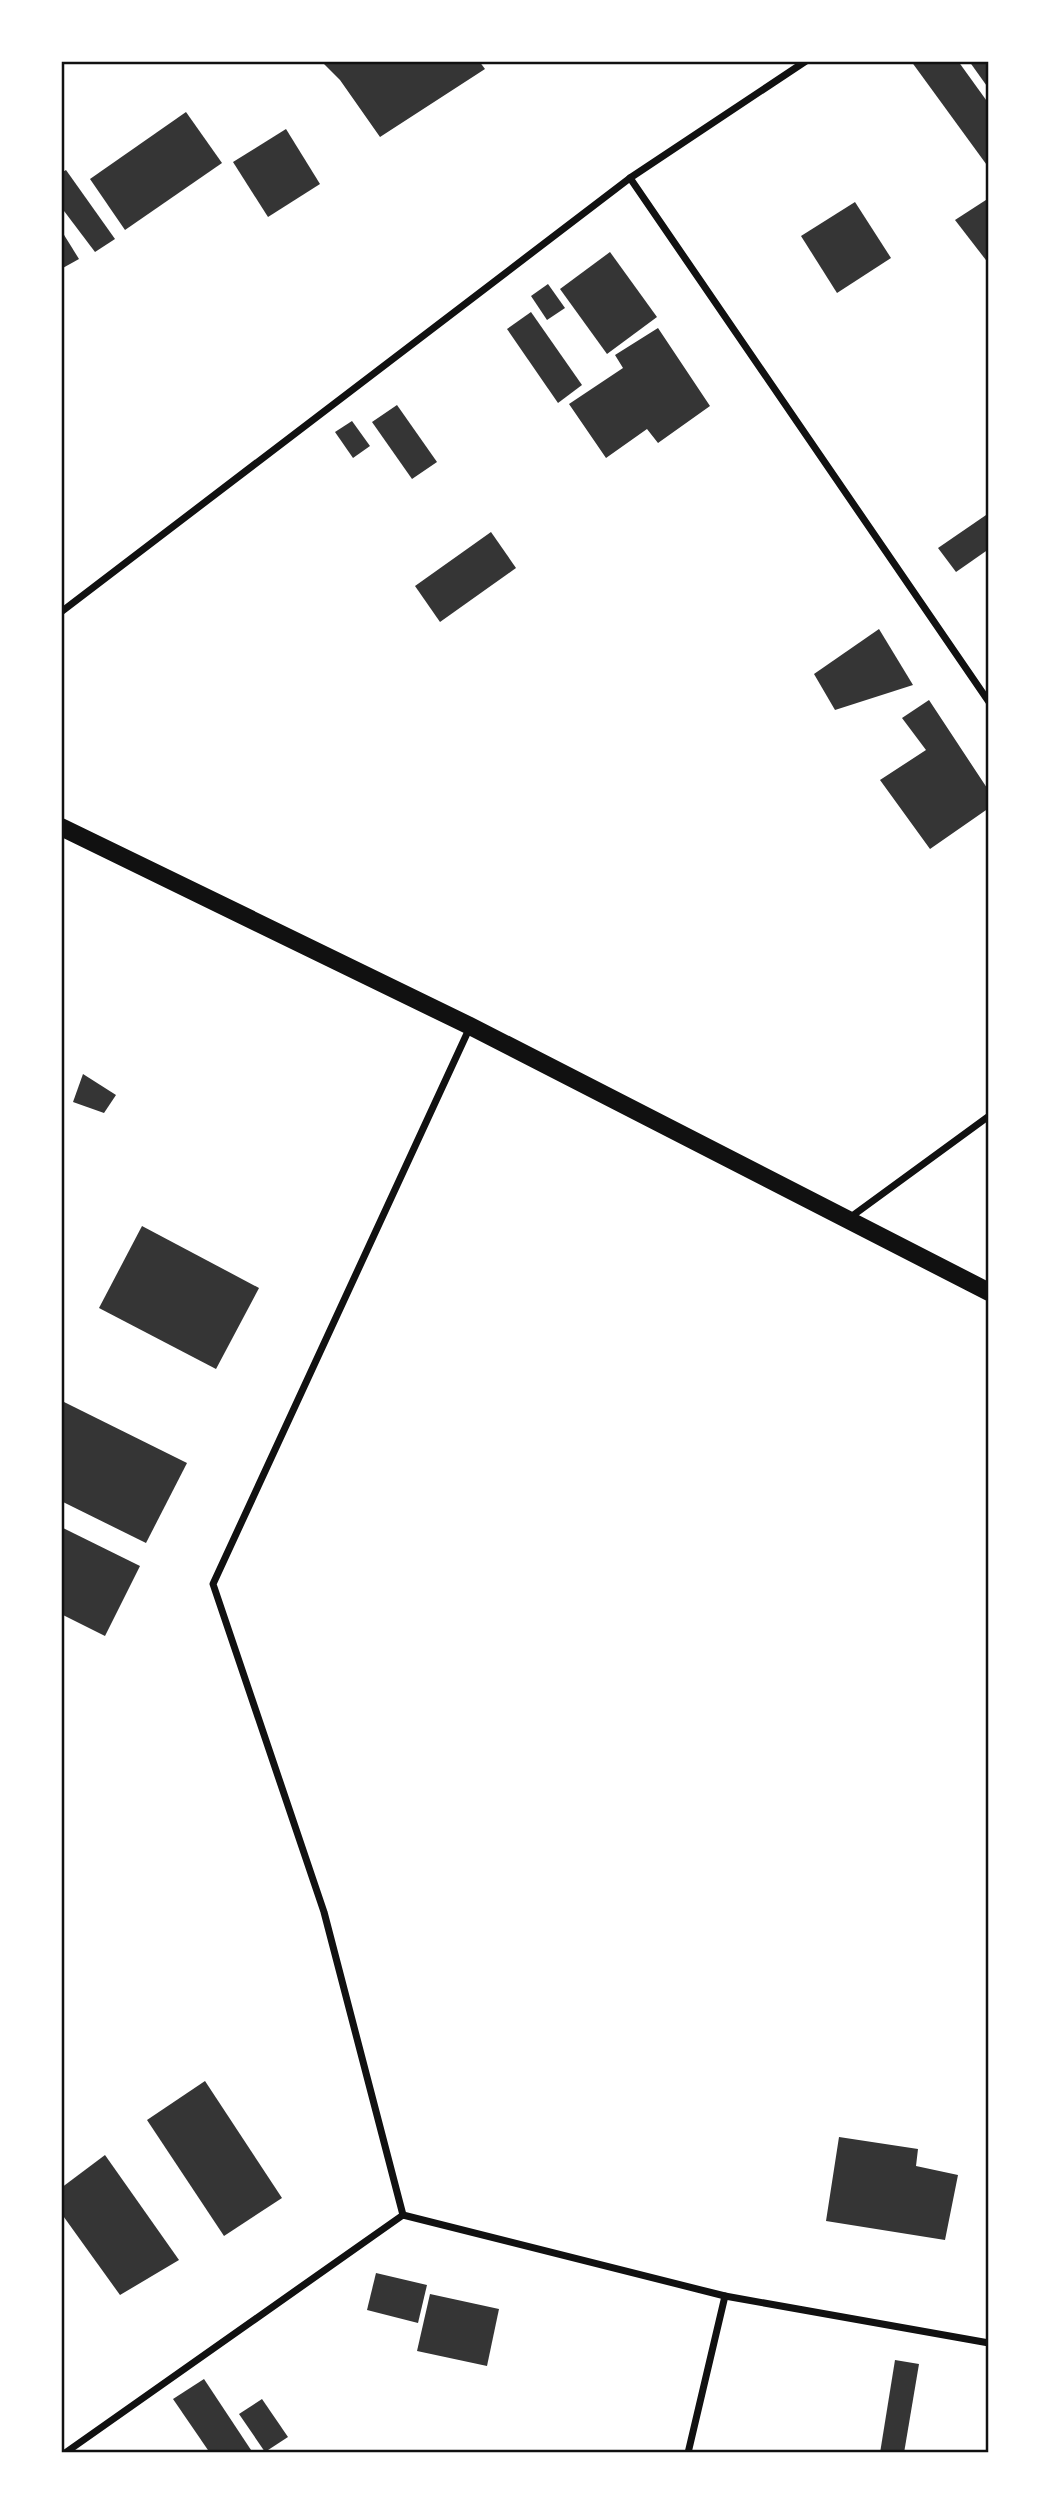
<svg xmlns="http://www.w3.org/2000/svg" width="1050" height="2514" font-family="Quicksand,sans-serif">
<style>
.building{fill:#353535}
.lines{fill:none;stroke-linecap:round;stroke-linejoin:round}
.minor{stroke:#111;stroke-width:7}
.primary{stroke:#111;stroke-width:18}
.neatline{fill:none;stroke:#111;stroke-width:2.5}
</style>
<rect width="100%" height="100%" fill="#fff"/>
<!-- building -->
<g class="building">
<path d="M321 61H479L485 69 380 137 340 80Z"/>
<path d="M911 61H958L989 104V168Z"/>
<path d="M969 61H989V89Z"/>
<path d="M186 112 222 163 125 230 90 179Z"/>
<path d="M286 129 320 184 268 217 233 162Z"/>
<path d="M66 170 115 239 95 252 61 207V173Z"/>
<path d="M989 198V264L955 220Z"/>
<path d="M855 202 891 258 837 293 801 236Z"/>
<path d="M61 230 79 259 61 269Z"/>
<path d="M610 252 657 317 607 354 560 289Z"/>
<path d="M548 284 565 308 547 320 531 296Z"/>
<path d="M531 312 582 385 558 403 507 329Z"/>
<path d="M658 328 710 406 658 443 647 429 606 458 569 404 623 368 615 355Z"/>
<path d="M397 405 437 462 412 479 372 422Z"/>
<path d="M352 421 370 446 353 458 335 432Z"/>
<path d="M989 513V549L956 572 938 548Z"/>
<path d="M491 532 516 568 440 622 415 586Z"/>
<path d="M879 629 913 685 835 710 814 674Z"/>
<path d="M929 700 989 791V808L930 849 880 780 926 750 902 718Z"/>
<path d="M83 1074 116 1095 104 1113 73 1102Z"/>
<path d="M142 1226 259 1288 216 1369 99 1308Z"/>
<path d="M62 1401 187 1463 146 1543 61 1501Z"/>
<path d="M61 1527 140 1566 105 1636 61 1614Z"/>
<path d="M205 2081 282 2198 224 2236 147 2120Z"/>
<path d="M839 2137 918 2149 916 2166 958 2175 945 2240 826 2221Z"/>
<path d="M105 2155 179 2260 120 2295 61 2213V2188Z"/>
<path d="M376 2273 427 2285 418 2323 367 2310Z"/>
<path d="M430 2294 499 2309 487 2366 417 2351Z"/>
<path d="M895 2360 919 2364 904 2453H880Z"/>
<path d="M204 2379 253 2453H210L173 2399Z"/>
<path d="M262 2399 288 2437 265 2452 239 2414Z"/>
</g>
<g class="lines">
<!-- minor -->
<g class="minor">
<path d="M630 178 989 702"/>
<path d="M61 612 630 178 806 61"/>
<path d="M848 1219 989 1116"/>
<path d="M403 2215 324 1912 213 1584 470 1027"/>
<path d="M65 2453 403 2215 725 2296 989 2343"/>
<path d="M688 2453 725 2296"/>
</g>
<!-- primary -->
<path class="primary" d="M61 827 470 1026 989 1292"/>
</g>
<!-- border -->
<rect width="1050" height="2514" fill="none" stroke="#ffffff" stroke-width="126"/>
<rect x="63" y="63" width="924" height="2388" class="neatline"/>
</svg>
